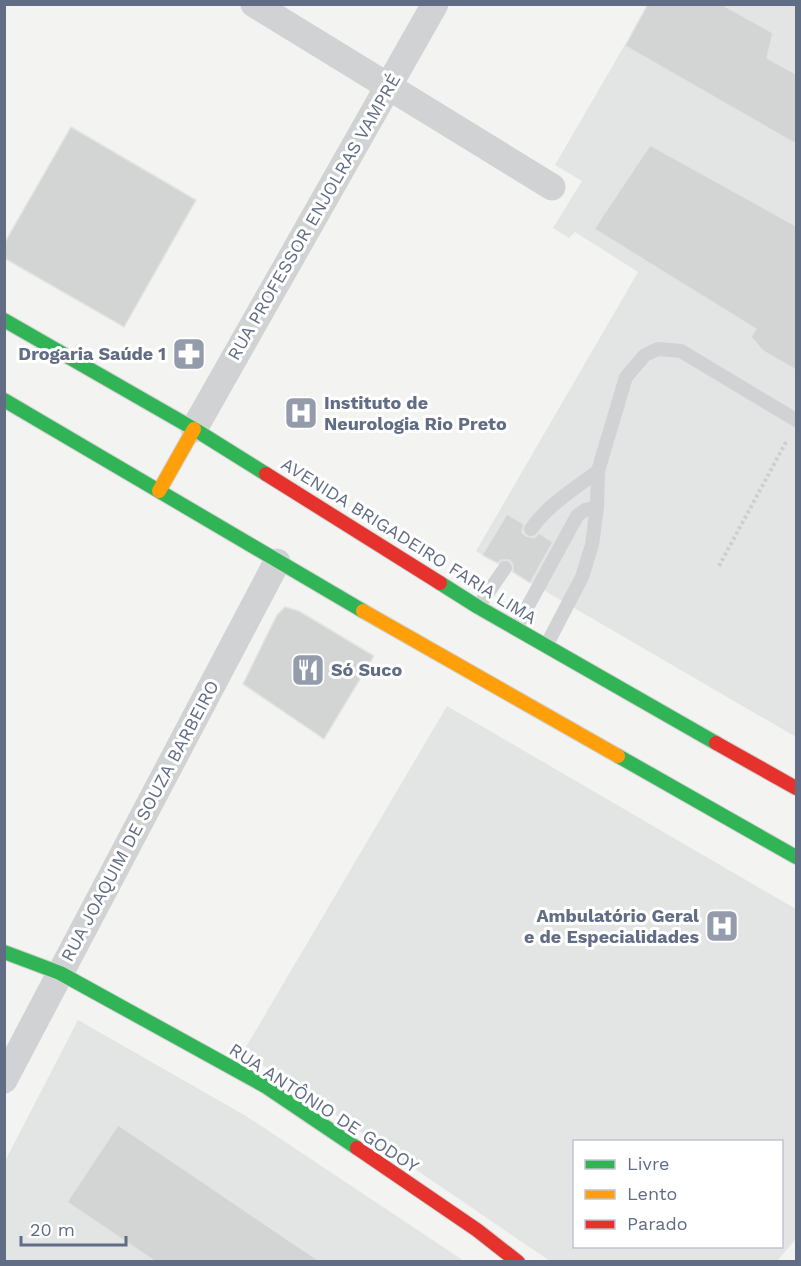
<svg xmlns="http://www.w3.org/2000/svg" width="801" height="1266" font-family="'Work Sans',sans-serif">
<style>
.built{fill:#e3e4e4;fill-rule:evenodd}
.building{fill:#d3d4d4;stroke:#e3e4e2;stroke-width:1.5}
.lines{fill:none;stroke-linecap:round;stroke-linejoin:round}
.fast-casing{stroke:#d1d2d3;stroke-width:16}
.slow-casing{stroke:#d1d2d3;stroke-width:16}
.jam-casing{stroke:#d1d2d3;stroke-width:16}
.path{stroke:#cdcece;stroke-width:4;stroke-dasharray:3 3;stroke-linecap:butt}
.lane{stroke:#d1d2d3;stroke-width:14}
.street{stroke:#d1d2d3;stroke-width:27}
.fast{stroke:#30b455;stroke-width:14}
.slow{stroke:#ff9f0a;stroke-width:14}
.jam{stroke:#e5322d;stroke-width:14}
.labels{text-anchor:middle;stroke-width:6;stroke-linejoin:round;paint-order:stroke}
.street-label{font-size:18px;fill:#616c85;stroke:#fff}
.poi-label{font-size:18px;font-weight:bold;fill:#616c85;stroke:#fff;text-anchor:end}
</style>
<rect width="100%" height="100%" fill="#f3f4f2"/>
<!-- built -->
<g class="built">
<path d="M648 5H796V737L476 551 638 272 575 232 569 238 553 228 582 181 555 165Z"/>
<path d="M447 706 796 909V1239L777 1261H550L243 1052ZM574 1142H782V1246H574Z"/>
<path d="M78 1020 246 1116 464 1261H321L118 1125 156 1261H5L4 1163Z"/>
</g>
<!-- building -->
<g class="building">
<path d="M648 4H721L773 33 767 58 796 74V144L625 46Z"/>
<path d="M71 127 196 200 124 327 4 258V244Z"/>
<path d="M650 145 796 226V370L763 351 751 337 756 329 594 229Z"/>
<path d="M507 514 524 524 522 532 526 536 534 538 539 533 553 542 530 583 513 572V565L510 560H502L497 563 482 555Z"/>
<path d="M285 607 299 611 374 656 324 739 243 684 277 615Z"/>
<path d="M118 1125 321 1262H156L67 1202Z"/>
</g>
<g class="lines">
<defs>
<g id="fast">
<path d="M4 320 194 429 266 474"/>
<path d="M4 400 363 611"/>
<path d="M440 583 478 607 716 743"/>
<path d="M618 756 796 857"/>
<path d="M4 952 60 973 265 1086 357 1148"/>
</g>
<g id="slow">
<path d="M159 491 194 429"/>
<path d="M363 611 618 756"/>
</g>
<g id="jam">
<path d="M266 474 440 583"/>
<path d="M716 743 796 788"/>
<path d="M357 1148 477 1230 518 1262"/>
</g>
</defs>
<!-- fast casing -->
<use href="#fast" class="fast-casing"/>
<!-- slow casing -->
<use href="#slow" class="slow-casing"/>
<!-- jam casing -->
<use href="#jam" class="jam-casing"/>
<!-- path -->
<path class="path" d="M719 566 786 442"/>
<!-- lane -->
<g class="lane">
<path d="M531 529C549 504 574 489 598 471"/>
<path d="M478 607 505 568"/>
<path d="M516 628 577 516 585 510 597 507"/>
<path d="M546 646 582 577 592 545 597 507 598 471 626 377 645 355 658 349 681 351 796 420"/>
</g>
<!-- street -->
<g class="street">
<path d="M254 4 552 187"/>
<path d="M194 429 435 4"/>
<path d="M4 1080 277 562"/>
</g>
<!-- fast -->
<use href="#fast" class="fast"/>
<!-- slow -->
<use href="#slow" class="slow"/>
<!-- jam -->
<use href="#jam" class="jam"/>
</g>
<!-- icons -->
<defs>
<symbol id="pharmacy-square" viewBox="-11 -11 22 22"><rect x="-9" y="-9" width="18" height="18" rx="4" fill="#949cab" stroke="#fff"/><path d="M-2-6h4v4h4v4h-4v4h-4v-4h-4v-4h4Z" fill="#fff"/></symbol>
<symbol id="hospital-square" viewBox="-11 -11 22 22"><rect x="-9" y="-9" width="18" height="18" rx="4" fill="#949cab" stroke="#fff"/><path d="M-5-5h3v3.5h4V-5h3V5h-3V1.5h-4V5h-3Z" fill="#fff"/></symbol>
<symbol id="restaurant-square" viewBox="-11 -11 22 22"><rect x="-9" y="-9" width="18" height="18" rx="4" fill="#949cab" stroke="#fff"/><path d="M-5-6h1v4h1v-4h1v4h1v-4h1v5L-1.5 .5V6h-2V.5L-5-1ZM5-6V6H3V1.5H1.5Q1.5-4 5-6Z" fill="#fff"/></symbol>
</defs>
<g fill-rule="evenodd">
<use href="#pharmacy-square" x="170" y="335" width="38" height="38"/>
<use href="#hospital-square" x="282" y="394" width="38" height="38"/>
<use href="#restaurant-square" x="289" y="651" width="38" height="38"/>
<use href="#hospital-square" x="703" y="907" width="38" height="38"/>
</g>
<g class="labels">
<!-- street labels -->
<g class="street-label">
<text transform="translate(314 217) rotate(-60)" y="6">RUA PROFESSOR ENJOLRAS VAMPRÉ</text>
<text transform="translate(409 541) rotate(32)" y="6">AVENIDA BRIGADEIRO FARIA LIMA</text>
<text transform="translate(140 821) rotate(-62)" y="6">RUA JOAQUIM DE SOUZA BARBEIRO</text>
<text transform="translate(324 1108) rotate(33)" y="6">RUA ANTÔNIO DE GODOY</text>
</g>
<!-- poi labels -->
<g class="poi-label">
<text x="166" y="360">Drogaria Saúde 1</text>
<text x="324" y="409" text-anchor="start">Instituto de<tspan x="324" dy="21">Neurologia Rio Preto</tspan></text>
<text x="331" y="676" text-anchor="start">Só Suco</text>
<text x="699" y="922">Ambulatório Geral<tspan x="699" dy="21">e de Especialidades</tspan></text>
</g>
</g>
<!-- border -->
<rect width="801" height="1266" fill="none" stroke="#616c85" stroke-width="12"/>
<!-- legend -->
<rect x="573" y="1140" width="210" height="108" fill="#ffffff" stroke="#c0c4ce" stroke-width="1.5"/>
<rect x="585" y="1160" width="30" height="9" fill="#30b455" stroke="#c0c4ce" stroke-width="1.5"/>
<text x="627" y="1170" font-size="18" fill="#616c85">Livre</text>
<rect x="585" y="1190" width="30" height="9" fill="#ff9f0a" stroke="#c0c4ce" stroke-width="1.5"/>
<text x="627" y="1200" font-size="18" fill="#616c85">Lento</text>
<rect x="585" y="1220" width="30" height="9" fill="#e5322d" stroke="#c0c4ce" stroke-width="1.5"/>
<text x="627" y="1230" font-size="18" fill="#616c85">Parado</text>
<!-- scale -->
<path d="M21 1236v9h105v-9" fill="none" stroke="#616c85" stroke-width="3"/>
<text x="30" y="1236" font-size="18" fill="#616c85" stroke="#ffffff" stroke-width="4.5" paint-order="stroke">20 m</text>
</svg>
